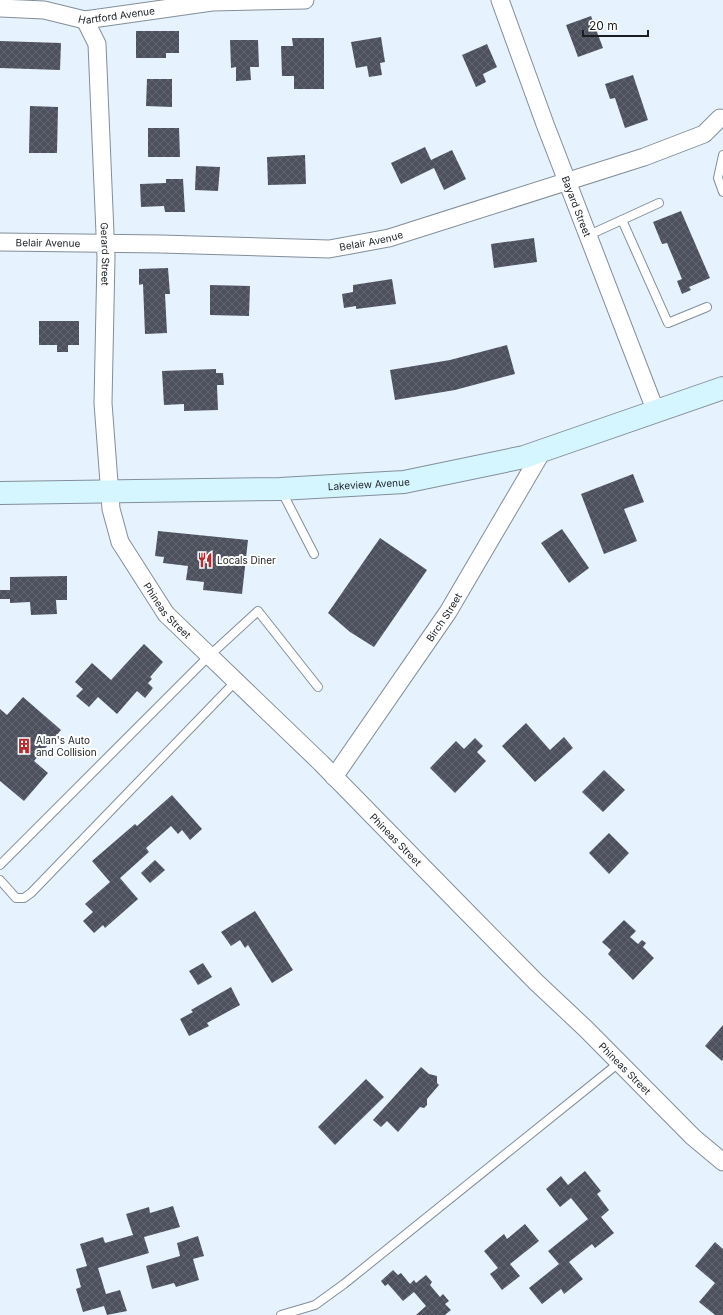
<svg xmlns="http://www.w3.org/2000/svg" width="723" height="1315" font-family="Inter,sans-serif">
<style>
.building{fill:url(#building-cross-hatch)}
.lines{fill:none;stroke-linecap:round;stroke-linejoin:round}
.service-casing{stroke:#828e99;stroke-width:10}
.minor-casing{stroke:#828e99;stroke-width:19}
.secondary-casing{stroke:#828e99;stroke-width:24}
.service{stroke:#fff;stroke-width:8}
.minor{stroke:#fff;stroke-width:17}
.secondary{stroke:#d6f6ff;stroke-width:22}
.labels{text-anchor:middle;stroke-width:4;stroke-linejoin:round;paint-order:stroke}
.street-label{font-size:10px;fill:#1a1f23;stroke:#fff}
.poi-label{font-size:10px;fill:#1a1f23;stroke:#fff;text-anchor:start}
</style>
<defs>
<pattern id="building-cross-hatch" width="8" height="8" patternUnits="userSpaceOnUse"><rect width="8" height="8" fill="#4d515d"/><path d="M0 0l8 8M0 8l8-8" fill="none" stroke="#636670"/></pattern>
</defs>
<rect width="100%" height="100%" fill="#e6f3ff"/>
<!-- building -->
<g class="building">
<path d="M591 16 603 48 578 57 566 25Z"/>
<path d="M136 31H179V53H166V58H136Z"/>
<path d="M381 37 385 62 380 63 382 75 369 77 367 66 356 68 351 42Z"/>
<path d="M292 38H324V89H294V76H282L281 46H293Z"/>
<path d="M230 40H258L259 67H250L251 80 236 81V67L231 68Z"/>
<path d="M0 41 61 43 60 70 0 68Z"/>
<path d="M487 44 497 67 483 74 486 82 476 87 462 55Z"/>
<path d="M633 75 648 120 625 128 615 98 610 99 605 84Z"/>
<path d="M147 79H172V107L146 106Z"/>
<path d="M30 106 58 107 57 153H29Z"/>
<path d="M148 128H179L180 157H148Z"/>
<path d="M425 147 431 160 452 150 466 179 444 190 434 168 401 184 391 163Z"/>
<path d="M305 155 306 184 268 185 267 157Z"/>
<path d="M196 166 220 167 218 191 195 190Z"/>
<path d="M166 179H183L185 212H165L164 206 141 207 140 184 166 183Z"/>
<path d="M681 211 710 278 689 287 691 290 682 294 677 281 682 279 667 243 662 244 653 222Z"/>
<path d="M534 238 537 262 494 268 491 244Z"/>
<path d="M168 268 170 294H165L167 333 145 334 143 284 139 285V269Z"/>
<path d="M392 279 396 304 356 309V306L344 308 342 294 353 292V285Z"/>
<path d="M210 285 250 286 249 316 210 315Z"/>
<path d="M39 321H79V345H68V352H57V345H39Z"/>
<path d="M507 345 515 374 455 390 395 400 390 370 450 360Z"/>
<path d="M216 369V373H223L224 385H217L218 410 184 411V404L164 405 162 371Z"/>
<path d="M633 474 644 502 624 509 637 541 604 554 581 494Z"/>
<path d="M562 529 589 568 569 583 541 543Z"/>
<path d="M158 531 248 540 242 594 203 590 204 582 186 580 188 566 163 563 164 557 155 556Z"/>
<path d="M380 538 427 570 374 647 350 632 328 613Z"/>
<path d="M67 576V600H56L57 614 31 615 30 602 10 603V599H0V590H10V577Z"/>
<path d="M144 644 163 662 150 677 152 679 148 683 153 688 145 698 137 691 117 714 98 697 89 707 76 696 83 689 75 682 92 663 111 680Z"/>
<path d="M23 697 61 730 34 761 48 773 24 801 0 781V709L7 715Z"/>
<path d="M526 723 550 750 564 737 573 748 535 782 502 746Z"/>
<path d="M475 738 483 746 477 752 486 761 455 793 430 768 456 741 464 749Z"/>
<path d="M604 770 625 790 603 812 582 792Z"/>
<path d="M172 795 202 829 190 840 182 830 178 834 171 826 146 848 149 852 120 878 138 899 105 928 103 925 94 933 83 921 93 912 85 904 110 882 92 861 135 824 137 826Z"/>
<path d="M609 833 629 853 609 874 589 853Z"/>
<path d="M155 860 165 870 150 883 141 873Z"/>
<path d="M255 911 293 970 272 983 248 945 245 948 240 940 231 946 221 932Z"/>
<path d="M624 920 636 931 630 937 638 944 642 940 646 943 643 947 654 958 633 980 608 954 611 950 602 942Z"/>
<path d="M203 963 212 977 198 985 189 971Z"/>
<path d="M231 987 240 1005 207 1023 209 1026 189 1036 180 1019 193 1012 191 1010Z"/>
<path d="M723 1025V1059L722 1061 705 1046Z"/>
<path d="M421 1067 429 1074 437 1076V1083L439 1085 427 1099V1105L424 1108 420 1107 398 1132 387 1121 381 1127 373 1120Z"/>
<path d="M366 1079 384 1097 335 1145 318 1127Z"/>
<path d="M585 1171 601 1191 597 1194 609 1210 601 1217 614 1233 595 1248 592 1244 569 1262 583 1279 564 1294 561 1289 542 1304 529 1288 559 1264 548 1251 588 1219 571 1198 560 1207 546 1189 561 1176 568 1185Z"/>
<path d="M173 1206 180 1227 144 1237 149 1253 98 1268 106 1294 120 1290 127 1311 107 1315 104 1306 83 1312 76 1289 81 1287 76 1269 87 1266 80 1244 103 1237 105 1243 133 1235 126 1214 149 1207 150 1213Z"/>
<path d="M525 1224 539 1241 510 1264 520 1276 502 1290 490 1274 498 1268 484 1251 504 1234 507 1239Z"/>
<path d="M198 1236 204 1256 193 1259 199 1280 176 1287 174 1283 152 1289 146 1266 180 1256 177 1243Z"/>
<path d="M715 1242 723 1249V1315H715L699 1302 715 1283 695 1266Z"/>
<path d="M393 1270 398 1275 401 1273 410 1284 414 1280 416 1283 426 1275 432 1282 430 1285 440 1297 443 1294 449 1301 445 1304 451 1310 445 1315H416L426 1306 414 1292 403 1301 388 1284 385 1286 381 1281Z"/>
</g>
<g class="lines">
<defs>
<g id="service">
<path d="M723 155 718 178 723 192"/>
<path d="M622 220 668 323 707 307"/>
<path d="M589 235 659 203"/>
<path d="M281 490 314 554"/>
<path d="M0 865 210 655 258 611 318 687"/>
<path d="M0 880 16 898H24L31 893 236 681"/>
<path d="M281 1315 315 1305 344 1284 620 1062"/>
</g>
<g id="minor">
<path id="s1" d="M500 0 545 124 656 412"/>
<path id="s2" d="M0 8 44 10 85 20 212 2 305 0"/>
<path id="s3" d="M85 20 97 44 106 257 103 403 111 509 120 542 166 614 321 763 461 906 536 982 586 1029 693 1137 723 1162"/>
<path id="s4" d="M0 242 161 244 329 249 389 238 644 157 704 134 720 118"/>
<path id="s5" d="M334 777 448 612 543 450"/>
</g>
<g id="secondary">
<path id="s6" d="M0 493 280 489 404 482 524 457 723 388"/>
</g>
</defs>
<!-- service casing -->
<use href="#service" class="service-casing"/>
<!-- minor casing -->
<use href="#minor" class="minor-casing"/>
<!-- secondary casing -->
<use href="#secondary" class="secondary-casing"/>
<!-- service -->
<use href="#service" class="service"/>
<!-- minor -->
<use href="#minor" class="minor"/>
<!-- secondary -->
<use href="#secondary" class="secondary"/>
</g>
<!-- icons -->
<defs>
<symbol id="restaurant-bare" viewBox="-9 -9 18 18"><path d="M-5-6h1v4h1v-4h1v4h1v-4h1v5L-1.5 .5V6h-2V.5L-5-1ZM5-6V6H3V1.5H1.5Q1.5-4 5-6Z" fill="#b9292d" stroke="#fff" stroke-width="2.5" paint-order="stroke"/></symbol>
<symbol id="building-bare" viewBox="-9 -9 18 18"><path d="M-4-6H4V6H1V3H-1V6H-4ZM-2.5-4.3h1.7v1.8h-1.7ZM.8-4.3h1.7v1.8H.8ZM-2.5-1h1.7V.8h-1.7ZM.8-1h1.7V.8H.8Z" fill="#b9292d" stroke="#fff" stroke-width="2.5" paint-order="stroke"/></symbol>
</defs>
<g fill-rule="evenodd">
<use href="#restaurant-bare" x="194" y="549" width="22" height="22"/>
<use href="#building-bare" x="13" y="735" width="22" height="22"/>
</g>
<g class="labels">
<!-- street labels -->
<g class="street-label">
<text dy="4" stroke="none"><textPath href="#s2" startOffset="118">Hartford Avenue</textPath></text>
<text dy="4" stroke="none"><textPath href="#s1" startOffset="220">Bayard Street</textPath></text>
<text dy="4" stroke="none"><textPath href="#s4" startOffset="372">Belair Avenue</textPath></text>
<text dy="4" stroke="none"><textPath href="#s4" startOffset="48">Belair Avenue</textPath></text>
<text dy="4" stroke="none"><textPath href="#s3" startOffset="237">Gerard Street</textPath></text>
<text dy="4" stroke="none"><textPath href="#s6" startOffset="369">Lakeview Avenue</textPath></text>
<text dy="4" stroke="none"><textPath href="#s3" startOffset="610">Phineas Street</textPath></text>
<text dy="4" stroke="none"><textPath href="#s5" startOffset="194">Birch Street</textPath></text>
<text dy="4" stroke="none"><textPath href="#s3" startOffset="934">Phineas Street</textPath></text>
<text dy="4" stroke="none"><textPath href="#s3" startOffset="1258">Phineas Street</textPath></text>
</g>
<!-- poi labels -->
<g class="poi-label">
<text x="217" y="564">Locals Diner</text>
<text x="36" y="744">Alan's Auto<tspan x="36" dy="12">and Collision</tspan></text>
</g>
</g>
<!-- scale -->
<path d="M583 30v6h65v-6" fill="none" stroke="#1a1f23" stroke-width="2"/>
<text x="589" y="30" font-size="12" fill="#1a1f23" stroke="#ffffff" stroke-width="3" paint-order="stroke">20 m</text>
</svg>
